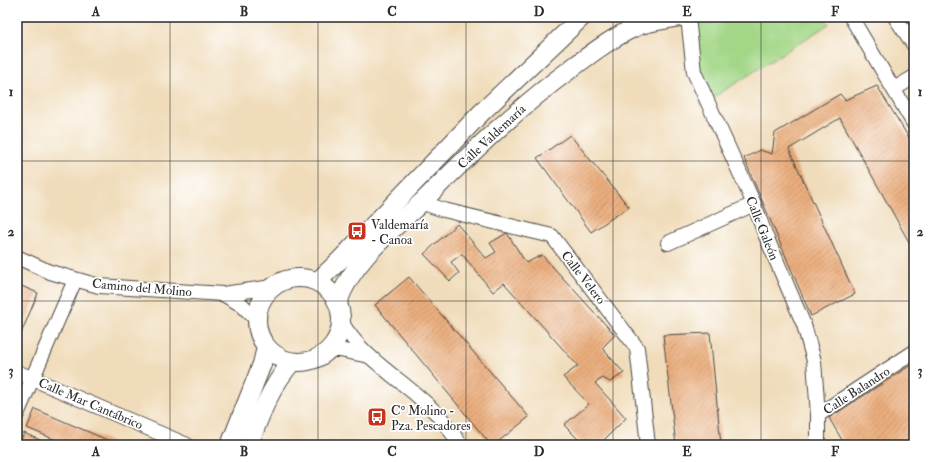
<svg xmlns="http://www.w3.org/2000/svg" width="931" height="462" font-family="'IM FELL Double Pica',serif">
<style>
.park{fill:#a3d787;stroke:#678159}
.building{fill:url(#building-hatch)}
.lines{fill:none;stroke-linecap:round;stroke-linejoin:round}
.minor-casing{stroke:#494640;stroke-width:16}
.major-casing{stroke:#494640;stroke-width:20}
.minor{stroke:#fff;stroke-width:14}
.major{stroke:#fff;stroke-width:18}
.grid{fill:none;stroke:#2b2b2b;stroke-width:1;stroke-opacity:0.55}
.labels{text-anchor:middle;stroke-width:3.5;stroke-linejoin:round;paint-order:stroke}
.street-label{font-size:13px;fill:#2b2b2b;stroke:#fff}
.poi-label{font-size:13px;fill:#2b2b2b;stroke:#fff;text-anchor:start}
.neatline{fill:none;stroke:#2b2b2b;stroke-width:1.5}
.grid-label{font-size:13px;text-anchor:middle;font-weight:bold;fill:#2b2b2b}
</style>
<defs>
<pattern id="building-hatch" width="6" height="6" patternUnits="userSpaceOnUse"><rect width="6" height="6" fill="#ebae7e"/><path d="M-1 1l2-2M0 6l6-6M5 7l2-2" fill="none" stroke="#bf8e67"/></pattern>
</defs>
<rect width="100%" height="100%" fill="#fff"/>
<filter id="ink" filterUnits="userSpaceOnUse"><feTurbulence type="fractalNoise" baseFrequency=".025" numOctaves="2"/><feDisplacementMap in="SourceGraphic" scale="8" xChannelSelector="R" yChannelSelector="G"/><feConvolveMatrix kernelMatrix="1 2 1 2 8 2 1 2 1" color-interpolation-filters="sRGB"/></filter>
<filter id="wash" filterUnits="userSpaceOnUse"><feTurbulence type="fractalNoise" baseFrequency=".012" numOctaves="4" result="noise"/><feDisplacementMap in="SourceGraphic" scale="16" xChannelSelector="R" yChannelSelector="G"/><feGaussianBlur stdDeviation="0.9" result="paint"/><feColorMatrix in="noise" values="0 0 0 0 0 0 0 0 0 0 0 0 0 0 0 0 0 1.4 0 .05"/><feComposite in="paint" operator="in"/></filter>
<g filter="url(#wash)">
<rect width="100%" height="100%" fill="#f0dcba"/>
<!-- park -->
<path class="park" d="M695 17H824L829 24 700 106Z"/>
<g id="blocks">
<!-- building -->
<g class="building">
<path d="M877 86 914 146V251L840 118 789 149 855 294 811 316 744 158 760 150 772 154 775 133 840 94 845 100Z"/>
<path d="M914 88V105L910 93Z"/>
<path d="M570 135 629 207 591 232 537 158Z"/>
<path d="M457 224 486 258 496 252 490 243 507 233 526 263 542 255 615 335 602 348 624 373 610 382 603 378 595 383 626 418 599 445H584L564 425 589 404 563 377 578 366 504 283 493 292 462 254 451 262 459 273 450 281 424 254Z"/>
<path d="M409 277 529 417 494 445H491L375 305Z"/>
<path d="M17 284 38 293 17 343Z"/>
<path d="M710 333 721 445H676L663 335Z"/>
<path d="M914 363V442L909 445H845L829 418Z"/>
<path d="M35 409 119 445H68L27 428Z"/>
<path d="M24 433 51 445H19Z"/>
</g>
</g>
</g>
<g filter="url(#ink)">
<use href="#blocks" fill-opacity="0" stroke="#494640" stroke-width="1"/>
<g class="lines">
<defs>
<g id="minor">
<path d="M688 17 694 72 754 204 765 234 804 325 814 361 818 415V445"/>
<path d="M851 17 914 124"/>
<path d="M895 17 914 45"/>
<path d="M894 89 914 77"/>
<path d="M424 200 429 205 444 210 552 236 637 348 648 445"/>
<path d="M668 243 754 204"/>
<path d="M17 257 50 272 99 286 223 294 272 287"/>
<path d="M223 294 242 305 257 320"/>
<path d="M342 323C365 362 406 381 437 414 446 423 453 435 461 445"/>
<path d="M330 350H340L369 356"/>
<path d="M17 372 187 445"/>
<path d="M17 414 75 280"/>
<path d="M818 415 914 352"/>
</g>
<g id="major">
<circle cx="299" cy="320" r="42"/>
<path d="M318 281 340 260 481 113 582 17"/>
<path d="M338 302C353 259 394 229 425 199 472 152 519 107 572 68 592 53 613 37 636 27 649 21 666 20 680 17"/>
<path d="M230 445 262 364 266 347"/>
<path d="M249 445C260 415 271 386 292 362"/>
</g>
</defs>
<!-- minor casing -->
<use href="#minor" class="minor-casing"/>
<!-- major casing -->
<use href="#major" class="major-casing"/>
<!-- minor -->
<use href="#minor" class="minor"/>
<!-- major -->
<use href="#major" class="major"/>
</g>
</g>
<!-- grid -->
<path class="grid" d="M170 17V445M318 17V445M466 17V445M613 17V445M761 17V445M17 161H914M17 301H914"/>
<!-- icons -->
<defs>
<symbol id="bus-square" viewBox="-11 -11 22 22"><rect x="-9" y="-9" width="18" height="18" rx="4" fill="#c8321e" stroke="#fff"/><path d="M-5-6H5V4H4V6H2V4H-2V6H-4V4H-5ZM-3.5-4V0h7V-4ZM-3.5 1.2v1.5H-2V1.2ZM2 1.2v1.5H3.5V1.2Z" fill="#fff"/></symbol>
</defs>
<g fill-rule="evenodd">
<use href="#bus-square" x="346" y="220" width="22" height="22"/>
<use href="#bus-square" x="366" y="406" width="22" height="22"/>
</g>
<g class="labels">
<!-- street labels -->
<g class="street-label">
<text transform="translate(491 136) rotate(-43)" y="5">Calle Valdemaría</text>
<text transform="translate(763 228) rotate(68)" y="5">Calle Galeón</text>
<text transform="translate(584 277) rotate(52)" y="5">Calle Velero</text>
<text transform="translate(142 287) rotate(5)" y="5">Camino del Molino</text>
<text transform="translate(856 390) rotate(-33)" y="5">Calle Balandro</text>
<text transform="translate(91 403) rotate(23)" y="5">Calle Mar Cantábrico</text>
</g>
<!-- poi labels -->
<g class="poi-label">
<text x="371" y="229">Valdemaría<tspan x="371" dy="15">- Canoa</tspan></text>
<text x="391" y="415">Cº Molino -<tspan x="391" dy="15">Pza. Pescadores</tspan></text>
</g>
</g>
<!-- margin -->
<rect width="931" height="462" fill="none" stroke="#fff" stroke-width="44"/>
<rect x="22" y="22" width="887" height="418" class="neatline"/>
<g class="grid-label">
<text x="96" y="16">A</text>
<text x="244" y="16">B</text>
<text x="392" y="16">C</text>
<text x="539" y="16">D</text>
<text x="687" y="16">E</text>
<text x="835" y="16">F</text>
<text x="11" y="96">1</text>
<text x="920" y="96">1</text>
<text x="11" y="236">2</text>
<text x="920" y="236">2</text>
<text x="11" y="375">3</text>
<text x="920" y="375">3</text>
<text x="96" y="456">A</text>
<text x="244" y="456">B</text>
<text x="392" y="456">C</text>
<text x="539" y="456">D</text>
<text x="687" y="456">E</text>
<text x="835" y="456">F</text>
</g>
</svg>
